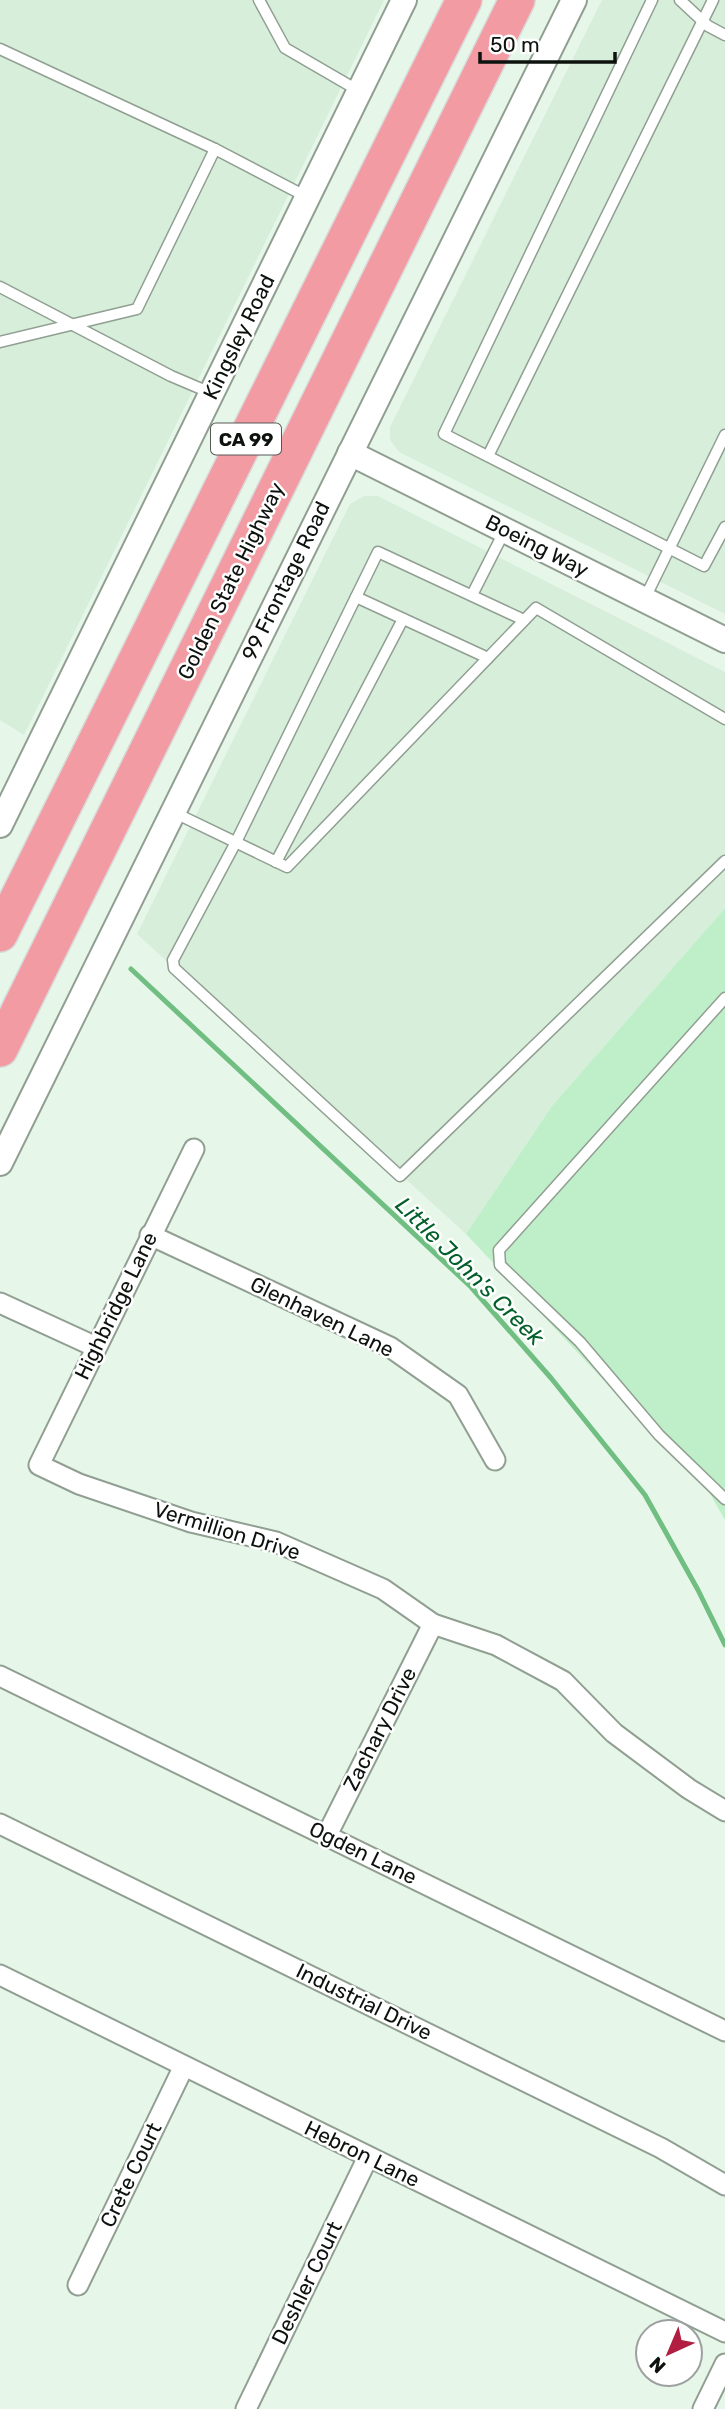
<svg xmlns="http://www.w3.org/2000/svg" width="725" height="2409" font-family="Rubik,sans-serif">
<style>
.built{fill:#d7eedb}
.green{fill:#bfefc8}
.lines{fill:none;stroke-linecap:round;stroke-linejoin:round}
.stream{stroke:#71be82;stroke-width:5}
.service-casing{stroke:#909f92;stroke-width:13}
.minor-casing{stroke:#909f92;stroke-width:23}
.tertiary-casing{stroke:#909f92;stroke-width:28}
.motorway-casing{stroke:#d8d9d8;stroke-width:38}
.service{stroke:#fff;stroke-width:10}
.minor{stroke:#fff;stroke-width:19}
.tertiary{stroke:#fff;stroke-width:24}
.motorway{stroke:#f29ba2;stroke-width:35}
.labels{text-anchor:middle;stroke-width:5;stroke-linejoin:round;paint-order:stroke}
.shield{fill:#fff;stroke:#565956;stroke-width:2}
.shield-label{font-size:19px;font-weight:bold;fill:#0d120e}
.street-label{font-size:21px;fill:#0d120e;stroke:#fff}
.water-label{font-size:23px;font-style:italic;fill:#015f29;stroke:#fff}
</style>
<rect width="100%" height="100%" fill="#e6f7e9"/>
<!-- built -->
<g class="built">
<path d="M0 0H384L24 735 0 720Z"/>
<path d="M602 0H725V614L399 452 390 440V427Z"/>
<path d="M364 496H378L725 672V908L552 1106 466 1234 137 934 350 504Z"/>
</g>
<!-- green -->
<path class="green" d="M725 908V1520L709 1492 466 1234 552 1106Z"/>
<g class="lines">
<!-- stream -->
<path class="stream" d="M131 969 471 1287 551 1378 645 1495 698 1590 725 1645"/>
<defs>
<g id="service">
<path d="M259 0 285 48 359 91"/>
<path d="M652 0 444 434 704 566 725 527"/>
<path d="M680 0 708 26 725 35"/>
<path d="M0 49 215 149 307 197"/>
<path d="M0 287 171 376 211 393"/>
<path d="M0 342 137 309 215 149"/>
<path d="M488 456 713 0"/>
<path d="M472 595 505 530"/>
<path d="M356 597 488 658"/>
<path d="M645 598 725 435"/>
<path d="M524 620 378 552 236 842 173 960 174 968 400 1176 725 861"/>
<path d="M173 812 287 867 536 608 725 719"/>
<path d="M276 862 403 619"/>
<path d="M725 998 499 1250 500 1265 580 1342 659 1435 725 1499"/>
</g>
<g id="minor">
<path d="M194 1149 39 1465 79 1484 191 1522 276 1542 383 1589 433 1624 496 1645 563 1681 614 1733 689 1789 725 1811"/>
<path d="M150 1235 390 1347 458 1395 495 1460"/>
<path d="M0 1303 96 1347"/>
<path d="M0 1676 725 2031"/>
<path d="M0 1824 661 2148 725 2185"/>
<path d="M327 1835 433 1624"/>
<path d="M0 1975 725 2332"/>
<path d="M78 2285 184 2066"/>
<path d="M246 2409 368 2157"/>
<path d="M703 2409 725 2364"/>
</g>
<g id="tertiary">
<path d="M350 453 725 640"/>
<path d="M0 825 404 0"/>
<path d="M0 1163 574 0"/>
</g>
<g id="motorway">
<path d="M0 934 464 0"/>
<path d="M0 1049 517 0"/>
</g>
</defs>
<!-- service casing -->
<use href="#service" class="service-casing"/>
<!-- minor casing -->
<use href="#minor" class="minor-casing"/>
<!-- tertiary casing -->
<use href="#tertiary" class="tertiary-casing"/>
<!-- motorway casing -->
<use href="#motorway" class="motorway-casing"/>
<!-- service -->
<use href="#service" class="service"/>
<!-- minor -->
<use href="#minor" class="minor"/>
<!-- tertiary -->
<use href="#tertiary" class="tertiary"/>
<!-- motorway -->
<use href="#motorway" class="motorway"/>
</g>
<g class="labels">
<!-- shield labels -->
<rect class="shield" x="211" y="423.5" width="70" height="31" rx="5"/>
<g class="shield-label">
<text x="246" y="446">CA 99</text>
</g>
<!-- street labels -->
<g class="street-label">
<text transform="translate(239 337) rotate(-64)" y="7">Kingsley Road</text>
<text transform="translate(537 546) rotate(27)" y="7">Boeing Way</text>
<text transform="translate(231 581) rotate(-64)" y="7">Golden State Highway</text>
<text transform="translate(286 581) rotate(-64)" y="7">99 Frontage Road</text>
<text transform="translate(116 1306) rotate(-64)" y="7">Highbridge Lane</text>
<text transform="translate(322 1317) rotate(26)" y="7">Glenhaven Lane</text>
<text transform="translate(227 1531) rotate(17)" y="7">Vermillion Drive</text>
<text transform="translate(380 1729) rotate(-63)" y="7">Zachary Drive</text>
<text transform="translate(363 1853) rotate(26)" y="7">Ogden Lane</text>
<text transform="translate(364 2002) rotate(26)" y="7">Industrial Drive</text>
<text transform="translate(362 2154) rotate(26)" y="7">Hebron Lane</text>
<text transform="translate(131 2175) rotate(-64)" y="7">Crete Court</text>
<text transform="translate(307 2283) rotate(-64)" y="7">Deshler Court</text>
</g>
<!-- water labels -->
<g class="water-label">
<text transform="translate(470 1271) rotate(45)" y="8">Little John's Creek</text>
</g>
</g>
<!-- north arrow -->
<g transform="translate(669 2353) rotate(224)"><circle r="33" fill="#ffffff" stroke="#9ea09f" stroke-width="2"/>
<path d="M0-5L12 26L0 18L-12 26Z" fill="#b11e41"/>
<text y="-10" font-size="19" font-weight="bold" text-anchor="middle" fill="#0d120e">N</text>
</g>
<!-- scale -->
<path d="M480 52v10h135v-10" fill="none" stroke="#0d120e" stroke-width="3.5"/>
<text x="490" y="52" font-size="21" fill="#0d120e" stroke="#ffffff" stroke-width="5" paint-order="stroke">50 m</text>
</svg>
